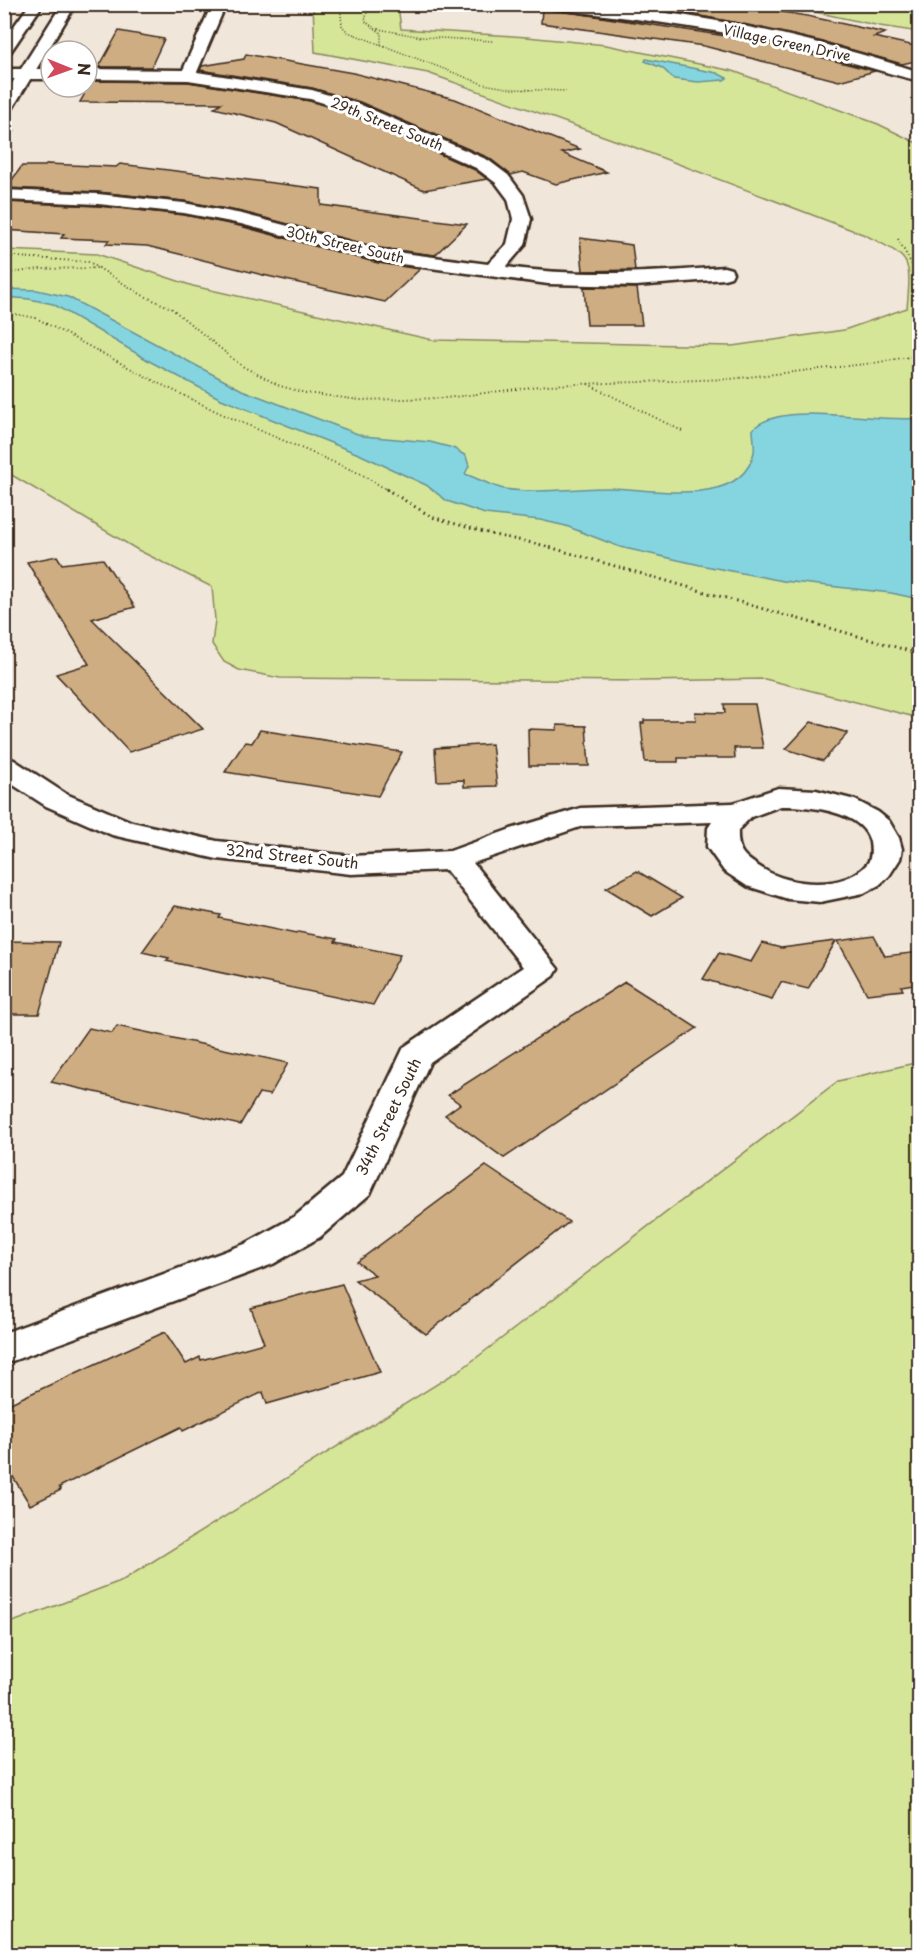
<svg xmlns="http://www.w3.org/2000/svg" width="924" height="1959" font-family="'Playpen Sans',sans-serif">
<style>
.green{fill:#d6e699;stroke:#88885c;stroke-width:1.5}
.water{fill:#85d5e0;stroke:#679192;stroke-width:1.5}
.building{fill:#cfad82;stroke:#3b2a1e;stroke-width:1.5}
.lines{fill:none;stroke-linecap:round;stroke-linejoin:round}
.street-casing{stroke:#3b2a1e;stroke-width:5}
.secondary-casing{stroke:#3b2a1e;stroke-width:5}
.path-far2{stroke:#3b2a1e;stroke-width:1.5;stroke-dasharray:1 2;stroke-linecap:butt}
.path-far1{stroke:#3b2a1e;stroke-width:2;stroke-dasharray:1 3;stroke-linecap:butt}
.path{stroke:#3b2a1e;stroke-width:3;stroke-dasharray:1.5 4;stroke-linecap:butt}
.street{fill:#fff;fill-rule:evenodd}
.secondary{fill:#fff;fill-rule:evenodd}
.labels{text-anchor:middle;stroke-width:6;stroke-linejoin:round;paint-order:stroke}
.far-street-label{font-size:14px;fill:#3b2a1e;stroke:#fff}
.street-label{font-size:15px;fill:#3b2a1e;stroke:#fff}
</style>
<rect width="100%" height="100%" fill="#f1e6da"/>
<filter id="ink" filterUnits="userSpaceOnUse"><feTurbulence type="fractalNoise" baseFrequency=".0167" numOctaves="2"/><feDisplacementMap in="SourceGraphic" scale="12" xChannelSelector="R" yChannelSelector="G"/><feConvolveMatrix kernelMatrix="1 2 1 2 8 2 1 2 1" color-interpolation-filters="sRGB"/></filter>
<g filter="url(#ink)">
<!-- green -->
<g class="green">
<path d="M313 5H398L401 29 527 37 606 45 733 71 878 124 919 144V718L765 679 644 681 280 678 239 670 224 662 212 644 215 620 212 587 138 550 5 471V250L97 254 193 286 433 340 732 346 844 330 907 308C912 256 910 258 865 235L631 146 428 73 315 52Z"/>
<path d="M783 5H919V32L880 26Z"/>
<path d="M919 1062V1954H5V1625L123 1580 463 1368 838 1081Z"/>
</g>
<!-- water -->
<g class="water">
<path d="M646 59 717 73 727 78 724 80 698 82 674 79 662 68 645 61Z"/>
<path d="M4 289 37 290 68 297 242 390 363 436 430 442 453 448 466 456 469 466 465 474C477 478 494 487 504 489 538 494 575 488 610 488 649 488 742 510 754 452 755 445 753 436 753 429 782 399 877 424 919 418V599L891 593 783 581 700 565 620 547 566 526 540 520 485 514 447 501 426 485 361 455 221 399 151 362 53 304 29 299 5 297Z"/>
</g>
<!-- building -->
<g class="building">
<path d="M605 4H732L807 16 885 33 874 37 920 47V60L902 64 828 43 733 22 684 13Z"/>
<path d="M542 8 752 40 875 71 839 81 704 46 541 23Z"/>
<path d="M119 31 164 39 151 67H99Z"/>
<path d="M246 54 353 73 455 99 580 149 562 153 607 172 556 184 523 172 511 175 489 158 360 102 312 88 200 70 202 66 244 59Z"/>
<path d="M91 81 188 82 310 101 346 112 475 170 487 179 424 190 276 123 214 108 221 103 80 102 84 95 83 87H87Z"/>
<path d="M47 164 116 167 120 164 321 189V205L467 224 435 255 380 248 242 212 184 201 98 192 6 188 22 166H45Z"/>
<path d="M4 202 98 206 184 215 240 226 378 263 420 269 385 302 263 275 147 246 106 244 109 240 61 238 64 234 4 230Z"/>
<path d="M580 238 632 245 635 270 583 271Z"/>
<path d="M584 287 637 288 642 325H587Z"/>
<path d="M57 556 62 564 103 559 135 607 92 619 203 729 129 752 56 674 89 664 27 562Z"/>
<path d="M724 704H755L763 748H734L735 758H678V762H645L641 723H644V720H696L695 712 725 713Z"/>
<path d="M811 722 848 733 823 761 786 749Z"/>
<path d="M557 725 586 726 589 766H529L528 729 557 730Z"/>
<path d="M260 730 324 740 402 752 378 796 225 772 245 742 252 743Z"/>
<path d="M492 744 497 786 464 787V780L437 781 435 748Z"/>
<path d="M637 871 682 898 652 916 606 888Z"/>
<path d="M175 906 221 915 219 918 296 934 298 932 337 939 335 942 400 955 373 1005 166 961 169 958 142 952Z"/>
<path d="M874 936 885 956 920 952V983L901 986 903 990 867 994 838 941Z"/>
<path d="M4 941 59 942 39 1014H4Z"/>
<path d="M836 941 808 989 781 982 772 999 703 979 719 953 751 962 762 943 781 948Z"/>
<path d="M625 982 697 1028 504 1158 445 1115 460 1104 448 1095Z"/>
<path d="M117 1026 164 1036 288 1063 270 1095 259 1093 240 1125 51 1082 89 1028 112 1033Z"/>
<path d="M486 1166 569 1222 426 1334 355 1280 375 1275 357 1262Z"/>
<path d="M342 1284 380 1372 267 1404 263 1392 183 1431 181 1427 59 1487 61 1490 30 1505 4 1462V1406L165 1332 186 1364 200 1357 201 1360 264 1343 251 1308Z"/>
</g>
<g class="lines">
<defs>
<g id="street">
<path d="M212 4H226L197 72 312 90 359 104 488 160 508 175 523 195 531 219 525 245 506 267C580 277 650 273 724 267L731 269 733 273 731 277 724 279 636 286 548 284 379 261 241 224 184 213 98 204 4 200V190L98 194 184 203 242 214 380 250 488 264 507 244 513 219 508 199 496 183 476 168 347 110 310 99 188 80 87 79V69L183 70Z"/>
<path d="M540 4C666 4 800 34 920 72V81C873 70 829 54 782 44 704 27 625 17 546 8Z"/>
<rect x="4" y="69" width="47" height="10"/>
<path d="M4 757 14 760 66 794 132 822 217 841 351 856 450 851 511 829 581 808 733 803 778 788 816 790 855 800 878 812 889 821 899 838 902 849 900 859 889 876 879 885 864 893 820 902 788 899 747 886 724 871 707 847 708 828 712 822 583 826 473 863 558 969 554 976 430 1062 370 1194 320 1237 273 1264 4 1364V1333L245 1244 294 1217 342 1177 404 1047 523 967 446 870 351 874 217 859 112 835 46 806 4 779ZM781 806C807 806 863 810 870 842 871 849 872 858 867 864 844 891 790 886 763 869 744 857 737 853 738 830L751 817Z"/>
</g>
<g id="secondary">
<path d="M30 4H43L9 54 4 55V40Z"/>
<path d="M62 4H76L12 109 4 114V96Z"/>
</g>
</defs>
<!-- street casing -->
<use href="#street" class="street-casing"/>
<!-- secondary casing -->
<use href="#secondary" class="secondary-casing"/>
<!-- path-far2 -->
<g class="path-far2">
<path d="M340 4 342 26 348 32 483 84 512 89 566 91"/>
<path d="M369 4 365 21 381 33V46"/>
<path d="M378 29 422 37 493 41"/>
<path d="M4 149 16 129"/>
</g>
<!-- path-far1 -->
<g class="path-far1">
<path d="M898 239 917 274 914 310 920 322"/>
<path d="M4 256 89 262 142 295 171 308 242 366 280 386 306 393 360 400 446 398 547 385 730 379 874 363 920 355"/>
<path d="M4 274 40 269 100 268"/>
<path d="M4 312 36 318 158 383 222 414 361 474 389 491"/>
<path d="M588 384 682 431"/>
</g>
<!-- path -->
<path class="path" d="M386 489 432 517 494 535 542 545 920 654"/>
<!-- street -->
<use href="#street" class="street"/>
<!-- secondary -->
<use href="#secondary" class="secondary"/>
</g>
</g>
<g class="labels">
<!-- far-street labels -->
<g class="far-street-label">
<text transform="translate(787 43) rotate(12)" y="5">Village Green Drive</text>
<text transform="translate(387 124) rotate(22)" y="5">29th Street South</text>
<text transform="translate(345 245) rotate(13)" y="5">30th Street South</text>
</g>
<!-- street labels -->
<g class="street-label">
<text transform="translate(292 857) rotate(6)" y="5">32nd Street South</text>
<text transform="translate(389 1117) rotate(-64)" y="5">34th Street South</text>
</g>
</g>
<!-- margin -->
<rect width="924" height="1959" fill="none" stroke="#fff" stroke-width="24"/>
<rect x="12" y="12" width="900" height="1935" fill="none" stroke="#3b2a1e" stroke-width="2" filter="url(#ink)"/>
<!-- north arrow -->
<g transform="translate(69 69) rotate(91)"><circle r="28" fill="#ffffff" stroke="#b1aaa5" stroke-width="1.5"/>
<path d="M0-4.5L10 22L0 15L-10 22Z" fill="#d1495b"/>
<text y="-9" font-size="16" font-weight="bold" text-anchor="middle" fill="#3b2a1e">N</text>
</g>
</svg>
